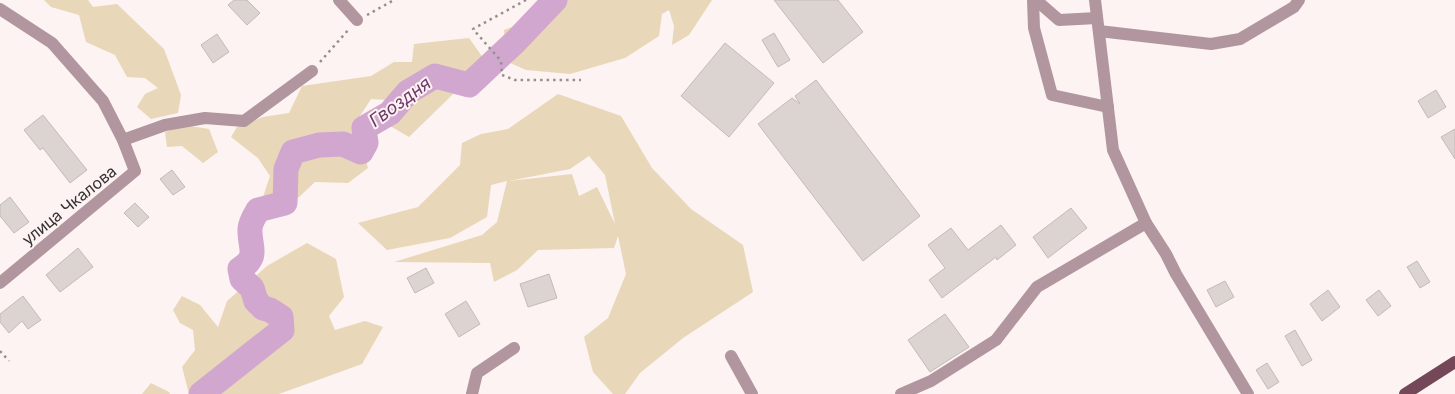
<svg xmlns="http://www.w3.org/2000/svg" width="1455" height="394" font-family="Inter,sans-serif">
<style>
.green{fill:#e8d7b8;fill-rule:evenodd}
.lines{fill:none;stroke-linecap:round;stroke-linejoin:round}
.river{stroke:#d1a6cf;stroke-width:25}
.building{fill:#dbd4d0;stroke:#c2bbb7}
.path{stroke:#958f8e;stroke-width:2.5;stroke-dasharray:2.5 4;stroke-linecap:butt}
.minor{stroke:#b1969f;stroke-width:12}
.major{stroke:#744858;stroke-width:12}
.labels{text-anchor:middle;stroke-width:4;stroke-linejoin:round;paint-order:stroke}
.street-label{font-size:16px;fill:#363232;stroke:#fcf3f2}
.water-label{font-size:18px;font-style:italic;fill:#6f396d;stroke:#fcf3f2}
</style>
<rect width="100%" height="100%" fill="#fcf3f2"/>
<!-- green -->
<g class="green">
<path d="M44 0H88L93 7 117 4 164 49 181 95 178 113 151 119 137 107 145 94 158 88 145 78 127 77 115 55 86 42 79 15 51 7Z"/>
<path d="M542 0H712L689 35 672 45 674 26 669 10 662 14 659 36 625 58 570 74 526 70 506 61 504 30C521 24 536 18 542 0Z"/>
<path d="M469 38 486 62 409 137 385 123 388 100 371 99 356 122 368 168 348 183 315 182 283 212H270L263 197 270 176 258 158 231 137 237 127 263 117 289 113 302 86 371 76 394 62H412L414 44Z"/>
<path d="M558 94 621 116 652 168 691 209 743 245 753 292 683 338 640 373 625 394H613L593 372 584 337 608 318 626 274 618 236 614 248 538 250 517 270 494 282 490 263 394 262 482 235 497 222 507 181 491 185 487 217 450 238 387 250 358 223 418 207 460 165 462 143 481 134 508 129ZM589 156 605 175 615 224 597 187 579 196 572 174 509 181 570 169Z"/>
<path d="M184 125 209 129 218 152 203 163 182 146 167 147 165 132Z"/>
<path d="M307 243 336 259 344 297 329 316 335 330 365 321 383 327 362 364 279 394H189L182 367 195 350 193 330 180 323 173 310 182 296 200 305 218 327 227 301 267 266Z"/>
<path d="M151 383 169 392 170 394H142Z"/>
</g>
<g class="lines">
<!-- river -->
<path class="river" d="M201 394 282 330 281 317 270 310 263 308 256 301 252 288 242 279 240 269C260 256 249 247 250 229 250 223 255 215 258 210L285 203 286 169 293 152 319 145 343 144 361 152 366 143 364 128 390 113 408 92 435 76 469 85 516 41 555 0"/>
</g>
<!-- building -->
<g class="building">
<path d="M234 0H247L260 13 247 25 228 5Z"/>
<path d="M774 0H838L863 32 823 63Z"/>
<path d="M774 33 790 60 778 67 762 40Z"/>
<path d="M217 34 229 52 213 63 201 45Z"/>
<path d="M725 43 774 83 729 137 681 96Z"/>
<path d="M816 80 920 216 863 261 758 124 792 98 800 104 795 96Z"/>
<path d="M1436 90 1446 107 1428 118 1418 101Z"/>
<path d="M43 115 87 170 70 183 43 148 40 150 24 130Z"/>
<path d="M1455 129V159L1441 137Z"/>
<path d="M172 170 185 187 173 195 160 179Z"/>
<path d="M10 197 29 222 14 233 0 216V205Z"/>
<path d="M135 203 149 217 138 227 124 213Z"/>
<path d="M1071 208 1087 228 1048 258 1033 237Z"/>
<path d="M1001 225 1016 245 997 260 996 257 942 298 929 280 945 268 928 245 951 228 968 250Z"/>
<path d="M78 248 93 267 60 292 46 275Z"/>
<path d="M1417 261 1430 282 1420 288 1407 267Z"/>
<path d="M426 268 434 283 415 293 407 278Z"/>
<path d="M549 274 557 298 528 307 520 284Z"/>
<path d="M1225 281 1234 297 1216 307 1207 290Z"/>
<path d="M1328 290 1340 307 1322 321 1310 304Z"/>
<path d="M1379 290 1391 306 1378 316 1366 300Z"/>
<path d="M23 296 41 320 28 329 22 321 9 333 0 322V314Z"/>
<path d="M466 301 480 324 459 337 445 314Z"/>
<path d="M945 314 969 347 930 372 908 340Z"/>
<path d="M1295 330 1312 360 1302 366 1285 336Z"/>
<path d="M1267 363 1279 382 1268 389 1256 370Z"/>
</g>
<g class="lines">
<!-- path -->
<g class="path">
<path d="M526 0 473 29 501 61 502 75 515 80H581"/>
<path d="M367 15 394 0"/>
<path d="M320 62 349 29"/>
<path d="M0 351 9 361"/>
</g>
<!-- minor -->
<g class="minor">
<path d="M339 0 357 20"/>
<path d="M1033 0 1034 28 1052 95 1108 107"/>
<path d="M1036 0 1059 20 1097 18"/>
<path d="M1095 0 1113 150 1146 223 1166 254 1176 274 1248 394"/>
<path d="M0 9 52 43 103 101 123 140 135 171 0 283"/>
<path d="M1099 31 1211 44 1240 39 1294 7 1299 0"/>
<path d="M123 140 165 125 205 118 244 121 312 71"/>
<path d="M731 356 752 394"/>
<path d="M472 394 477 373 514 348"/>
<path d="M901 394 931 381 996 340 1037 287 1146 223"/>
</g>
<!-- major -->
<path class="major" d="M1405 394 1455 362"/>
</g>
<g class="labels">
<!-- street labels -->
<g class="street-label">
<text transform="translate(69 205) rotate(-39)" y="6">улица Чкалова</text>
</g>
<!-- water labels -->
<g class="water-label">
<text transform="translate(400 102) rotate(-36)" y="6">Гвоздня</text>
</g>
</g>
</svg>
